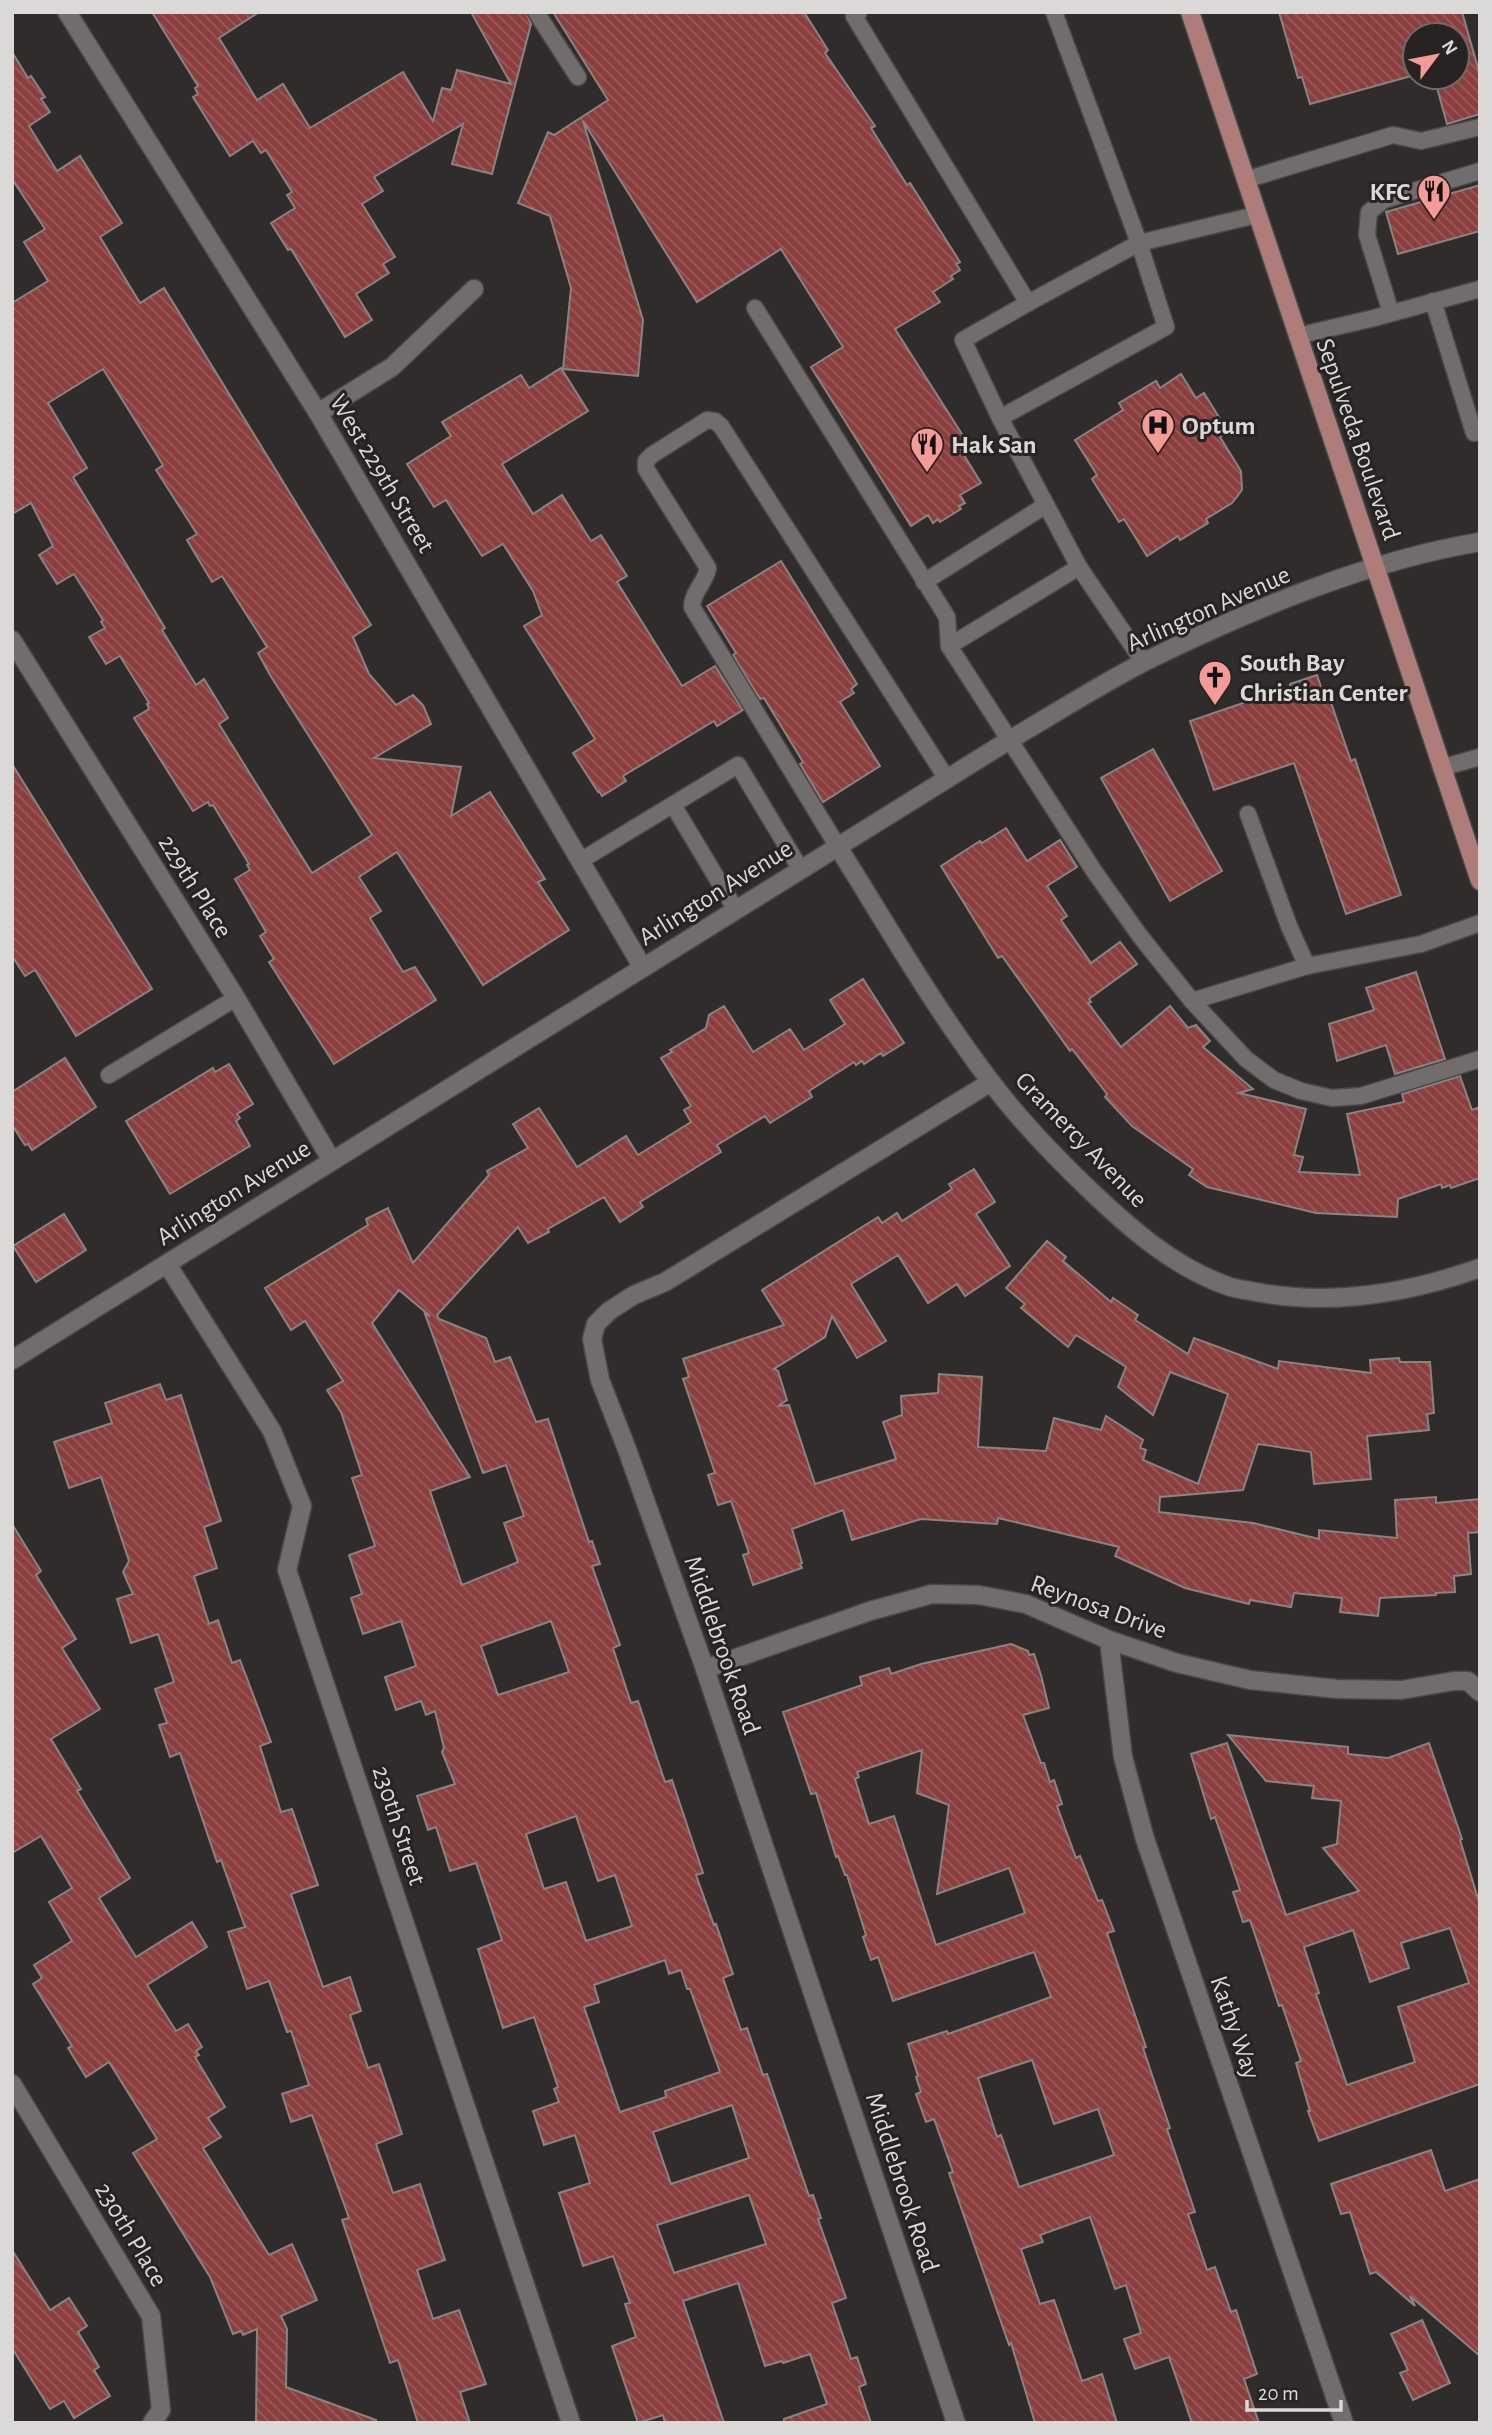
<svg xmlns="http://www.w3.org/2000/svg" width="1492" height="2435" font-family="'Alegreya Sans',sans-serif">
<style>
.building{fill:url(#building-back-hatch);stroke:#898483;stroke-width:2;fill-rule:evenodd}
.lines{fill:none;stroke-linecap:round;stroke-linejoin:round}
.service-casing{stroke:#4b4847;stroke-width:19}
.minor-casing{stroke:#4b4847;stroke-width:21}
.secondary-casing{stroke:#4b4847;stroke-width:21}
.primary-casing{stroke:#4b4847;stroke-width:21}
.service{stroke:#726d6d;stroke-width:16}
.minor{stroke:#726d6d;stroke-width:18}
.secondary{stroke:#726d6d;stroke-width:18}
.primary{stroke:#ae7d7a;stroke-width:18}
.labels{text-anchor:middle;stroke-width:6;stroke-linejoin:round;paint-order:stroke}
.poi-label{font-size:26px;font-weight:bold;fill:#dbd8d8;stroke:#272322;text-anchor:start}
.street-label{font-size:26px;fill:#dbd8d8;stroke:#272322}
</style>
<defs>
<pattern id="building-back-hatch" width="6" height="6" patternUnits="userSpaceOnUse" patternTransform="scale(1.75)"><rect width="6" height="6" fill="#8a3f3e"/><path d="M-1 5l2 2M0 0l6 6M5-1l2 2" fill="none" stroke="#9a5a59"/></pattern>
</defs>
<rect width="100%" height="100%" fill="#312c2c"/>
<!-- building -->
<g class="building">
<path d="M152 12H259L219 38 257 100 283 84 310 128 403 72 433 121 442 88 451 90 457 70 511 84 471 12H526L531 24 492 174 452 164 463 124 374 177 383 191 362 204 395 257 383 264 389 273 356 294 372 320 345 337 291 249 288 250 271 223 295 208 287 195 292 192 266 150 261 153 253 141 230 156 193 97 198 94 195 88 198 86Z"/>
<path d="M553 12H804L828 50 825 53 875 126 871 128 907 185 910 183 960 262 956 264 960 270 951 276 953 279 933 292 940 302 895 329 967 442 959 447 981 483 960 495 965 503 959 506 961 509 940 522 938 519 933 523 928 515 911 526 811 367 843 347 781 249 697 302 583 121 643 320 638 376 563 369 571 288 550 216 518 203 548 132 554 135 608 100Z"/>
<path d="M1279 12H1462L1480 75V114L1447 124 1434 77H1457V35H1415V75L1310 104 1302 77 1298 78Z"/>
<path d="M12 52 28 78 31 76 45 97 41 99 50 112 29 126 57 171 80 156 122 223 100 237 140 303 164 288 371 625 353 637 369 674 396 705 413 695 423 705 431 724 374 758 461 767 451 816 490 792 545 879 538 882 569 930 483 985 397 852 359 877 381 911 370 918 403 972 415 967 436 1000 334 1064 269 962 274 959 260 936 266 932 235 879 250 870 247 865 249 864 213 805 210 806 208 802 193 811 134 718 149 709 147 704 149 703 120 656 106 664 89 637 105 628 101 622 103 620 74 574 57 584 39 555 53 546 31 503 12 514V303L48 281 24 242 45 229 12 179ZM103 369 163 465 156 470 197 534 187 540 212 582 222 576 267 647 258 653 270 675 372 835 312 873 219 724 228 718 204 679 196 685 162 630 165 628 73 477 87 468 48 403Z"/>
<path d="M1480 185V231L1398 254 1386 212Z"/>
<path d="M561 368 588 411 502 464 533 514 562 495 591 541 601 535 627 576 617 582 682 686 715 666 743 710 717 726 714 721 623 776 626 781 602 796 599 791 598 792 573 753 595 739 524 626 542 615 533 591 503 544 482 556 446 500 434 507 407 464 451 436 442 422 472 404 521 375 529 388Z"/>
<path d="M1181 374 1196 398 1204 393 1228 432 1220 437 1241 471 1242 490 1232 503 1206 519 1208 523 1180 540 1178 536 1147 556 1124 519 1119 522 1092 479 1097 475 1075 440 1123 410 1119 403 1156 381 1160 388Z"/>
<path d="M781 561 857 684 851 689 854 693 840 702 880 766 823 802 800 764 803 762 764 698 760 699 733 655 736 653 707 606Z"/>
<path d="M1317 675 1322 690 1326 688 1351 761 1355 759 1401 895 1346 914 1294 763 1214 790 1190 721 1290 687V684Z"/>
<path d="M1153 749 1222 871 1170 901 1101 778Z"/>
<path d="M12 764 152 989 76 1036 35 970 25 976 12 956Z"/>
<path d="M1006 828 1027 861 1060 840 1077 867 1047 886 1067 916 1061 920 1091 963 1120 942 1137 964 1089 999 1091 1002 1088 1003 1121 1047 1170 1006 1188 1028 1196 1025 1210 1041 1203 1047 1253 1089 1239 1093 1306 1109 1294 1155 1303 1157 1299 1172 1360 1175 1347 1114 1404 1102 1402 1094 1460 1076 1472 1110 1480 1107V1178L1451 1188 1450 1185 1442 1188 1441 1184 1398 1199 1397 1217 1316 1213 1207 1187 1189 1175 1193 1169 1132 1126 1105 1097 1107 1094 1072 1049 1070 1051 1002 956 998 958 941 866 980 841 982 843Z"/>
<path d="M1416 972 1445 1059 1395 1074 1386 1045 1337 1061 1329 1024 1374 1010 1366 988Z"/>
<path d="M863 979 904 1043 883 1056 881 1053 864 1064 862 1061 856 1065 854 1062 809 1091 812 1097 770 1123 765 1116 717 1145 721 1152 640 1202 643 1207 620 1222 604 1197 548 1229 549 1232 528 1243 518 1227 437 1315 439 1319 486 1338 495 1362 510 1357 536 1422 548 1419 589 1542 592 1541 600 1564 592 1566 620 1645 613 1648 631 1703 638 1701 665 1782 672 1780 703 1873 696 1875 714 1925 716 1924 733 1974 723 1978 741 2030 747 2028 763 2075 767 2074 809 2196 813 2195 821 2218 818 2219 846 2298 832 2303 851 2359 857 2357 866 2384 859 2387 871 2423H784V2419L827 2404 810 2354 783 2363 782 2361 765 2366 738 2283 683 2301 724 2423H665L663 2415 638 2423 612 2346 636 2337 625 2304 630 2303 613 2256 583 2266 559 2193 590 2183 575 2135 544 2145 533 2111 559 2102 554 2089 558 2087 534 2017 503 2028 478 1949 502 1940 476 1863 450 1871 436 1827 428 1830 417 1796 455 1784 442 1752 444 1748 435 1711 426 1715 421 1701 396 1710 385 1677 416 1666 401 1621 363 1634 351 1598 362 1594 349 1555 375 1546 352 1478 362 1475 341 1412 327 1390 343 1381 305 1321 291 1330 265 1288 368 1225 366 1219 388 1208 413 1263 489 1175 487 1171 528 1148 513 1124 539 1108 577 1167 626 1136 638 1155 691 1122 684 1110 691 1106 661 1058 672 1052 670 1050 706 1028 709 1015 724 1006 753 1052 790 1029 804 1050 845 1024 830 1000ZM399 1290 430 1316 425 1314 483 1473 506 1465 524 1516 504 1523 518 1562 462 1585 430 1491 470 1477 372 1323ZM551 1621 569 1672 498 1695 481 1646ZM576 1816 598 1881 615 1875 632 1926 586 1941 566 1882 544 1889 526 1834ZM665 1960 669 1974 681 1970 687 1989H690L720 2072 665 2091 666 2097 620 2112 584 2007 599 2002 594 1985ZM732 2105 749 2158 671 2184 653 2132ZM749 2195 766 2244 674 2273 657 2225Z"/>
<path d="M65 1058 96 1107 32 1150 28 1144 25 1145 12 1125V1092Z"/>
<path d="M229 1064 253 1104 237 1114 240 1118 236 1121 250 1146 170 1194 126 1121 213 1068 215 1072Z"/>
<path d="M974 1169 995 1202 976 1214 1010 1266 965 1296 957 1284 928 1303 898 1255 851 1284 886 1341 857 1358 832 1316 825 1337 774 1369 778 1371 787 1400 778 1406 789 1405 815 1484 896 1459 883 1422 902 1415 901 1396 938 1393 939 1374 982 1377 978 1447 1046 1451 1054 1418 1101 1430 1106 1416 1143 1440 1140 1448 1146 1450 1143 1460 1198 1484 1228 1394 1170 1372 1153 1415 1118 1387 1126 1367 1076 1335 1068 1347 1021 1308 1025 1304 1006 1288 1047 1241 1066 1257 1063 1261 1111 1302 1113 1298 1138 1315 1135 1320 1188 1354 1194 1338 1278 1369 1279 1361 1371 1373 1370 1360 1399 1358 1400 1362H1430L1434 1413 1427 1414 1429 1430 1367 1436 1371 1479 1314 1484 1311 1452 1258 1444 1243 1490 1160 1497 1159 1512 1253 1523 1319 1539V1530L1397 1538 1395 1500 1436 1497V1503L1480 1499V1532L1468 1533 1471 1574 1454 1576 1455 1592 1436 1593V1595L1380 1598 1378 1616 1340 1612 1342 1598 1294 1593 1291 1607 1250 1600 1249 1604 1185 1588 1115 1556 1119 1547 998 1518 997 1524 921 1519 852 1540 843 1510 792 1529 802 1563 800 1564 802 1568 753 1585 743 1555 749 1553 731 1501 718 1505 708 1475 715 1473 683 1379 689 1377 683 1359 784 1325 762 1290 878 1217 882 1223 897 1213 902 1221 952 1189 949 1184Z"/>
<path d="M64 1214 86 1250 36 1282 13 1246Z"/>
<path d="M160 1384 166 1400 181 1395 221 1521 204 1527 217 1568 194 1576 209 1624 218 1620 232 1663 240 1660 271 1742 260 1746 281 1812 292 1809 318 1885 291 1894 323 1987 350 1977 361 2011 350 2015 368 2068 379 2064 402 2134 376 2144 393 2193 420 2184 445 2260 417 2270 433 2319 459 2310 486 2384 460 2392 470 2423H418L398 2360 390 2363 342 2220 349 2218 312 2115 291 2122 282 2094 309 2085 291 2031 287 2032 269 1981 247 1989 228 1932 245 1927 221 1860 217 1862 180 1753 170 1757 159 1725 167 1723 155 1689 174 1682 158 1634 131 1643 117 1599 133 1594 123 1572 129 1561 101 1477 69 1488 54 1442 112 1423 105 1403Z"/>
<path d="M12 1524 41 1571 36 1575 76 1639 62 1648 100 1709 51 1739 81 1789 77 1791 130 1878 99 1898 136 1957 192 1922 207 1947 147 1985 176 2031 188 2024 202 2047 196 2051 199 2055 195 2057 225 2107 208 2118 221 2137 203 2148 269 2255 292 2244 317 2300 281 2316 287 2329 286 2387 376 2420V2423H256L257 2329 243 2335 241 2331 233 2334 210 2277 133 2153 157 2139 109 2062 86 2077 68 2048 72 2046 33 1984 42 1978 34 1965 72 1941 49 1902 72 1888 41 1836 12 1853Z"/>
<path d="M1011 1644 1028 1651 1029 1655 1034 1654 1041 1675 1049 1708 1023 1715 1041 1763H1044L1050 1782 1054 1780 1062 1804 1057 1806 1076 1858 1080 1856 1098 1901 1102 1900 1114 1931 1107 1933 1146 2047 1143 2048 1170 2128 1167 2129 1195 2212 1188 2214 1207 2270 1215 2267 1231 2312 1236 2310 1257 2374 1244 2379 1259 2423H1192L1169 2357 1135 2369 1124 2339 1141 2333 1126 2285 1115 2289 1090 2217 1040 2235 1043 2242 1021 2249 1040 2304 1054 2300 1082 2381 1102 2374 1117 2423H1035L1011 2343 1009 2345 949 2173 953 2172 934 2119 926 2122 916 2094 921 2092 916 2077 918 2076 908 2044 947 2031 948 2034 1051 1997 1034 1952 893 2001 878 1957 871 1960 863 1937 866 1935 847 1875H845L838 1856 836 1857 816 1793 811 1794 783 1712 862 1685 860 1677 889 1668 891 1674 921 1664ZM922 1750 917 1793 949 1805 937 1894 1009 1868 1025 1913 936 1945 894 1816 869 1824 855 1779 859 1777 857 1772ZM1032 2060 1054 2124 1098 2109 1114 2155 1019 2187 1001 2135 997 2137 978 2078Z"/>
<path d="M1228 1735 1348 1747V1754L1388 1758 1429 1743 1462 1839 1460 1840 1480 1905V2084L1319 2141 1308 2111H1310L1296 2063 1301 2061 1282 2005 1279 2006 1250 1920 1243 1922 1233 1892 1240 1890 1215 1817 1211 1819 1191 1754 1227 1743 1286 1915 1359 1891 1323 1848 1337 1844 1341 1801 1312 1798 1314 1786 1266 1781ZM1450 1928 1469 1983 1398 2007 1415 2062 1347 2085 1316 1994 1319 1993 1304 1947 1353 1930 1370 1982 1409 1968 1401 1943Z"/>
<path d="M1431 2150 1445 2191 1480 2179V2356L1410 2296 1415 2306 1376 2272 1370 2274 1350 2212 1341 2214 1331 2184Z"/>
<path d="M12 2250 50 2310 69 2298 87 2326 78 2332 99 2367 94 2370 110 2396 74 2418 64 2401 50 2409 12 2348Z"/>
<path d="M1422 2320 1450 2383 1413 2400 1400 2373 1408 2370 1391 2334Z"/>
</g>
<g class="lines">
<defs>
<g id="service">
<path d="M536 12 578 77"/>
<path d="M859 12 854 16 1028 303 963 340 1000 418"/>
<path d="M1245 180 1393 135 1421 141 1480 127"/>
<path d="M1433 301 1474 433 1480 432"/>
<path d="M1028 303 1139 243 1054 12"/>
<path d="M755 308 947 617 949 646"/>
<path d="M1391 313 1367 235 1369 212 1384 200 1480 171"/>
<path d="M1297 336 1374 318 1480 289"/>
<path d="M1079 567 1000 418 1166 327 1139 243 1256 215"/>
<path d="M924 582 1046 505"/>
<path d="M1144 663 1079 567 949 646 1094 871 1140 936 1192 1001 1246 1059 1274 1080 1301 1091 1332 1098 1361 1096 1480 1059"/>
<path d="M1441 768 1480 757"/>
<path d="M673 805 736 910"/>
<path d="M1248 814 1289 926 1307 966"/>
<path d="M838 847 692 607C692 592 706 582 708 568L646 469V461L652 455 707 420 715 421 721 426 947 779"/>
<path d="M580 861 738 765 801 870"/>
<path d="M1192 1001 1307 966 1421 944 1480 923"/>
<path d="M109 1075 236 998"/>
</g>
<g id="minor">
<path d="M67 12 318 413 643 968"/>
<path d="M318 413 392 367 474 289"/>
<path d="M12 640 236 998 332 1161"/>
<path d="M838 847C887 925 935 1009 991 1082 1022 1123 1058 1160 1095 1195 1133 1231 1175 1267 1225 1285 1234 1289 1246 1290 1256 1292 1330 1306 1409 1293 1480 1268"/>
<path d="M167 1264 272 1431 302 1506 287 1570 571 2423"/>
<path d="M1109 1640 1123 1757 1145 1839 1344 2423"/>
<path d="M705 1669 870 1611 932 1594 979 1595 1026 1604 1109 1640 1177 1663 1250 1680 1337 1689 1401 1690 1454 1681H1468L1480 1692"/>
<path d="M12 2084 151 2316 161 2410 152 2423"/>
<path d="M956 2423 705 1669 628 1452 600 1380 592 1339 596 1324 609 1311 634 1295 665 1282 991 1082"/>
</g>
<path id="secondary" d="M12 1360 1011 739C1058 712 1105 681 1154 657 1255 608 1370 560 1480 542"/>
<path id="primary" d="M1190 12 1480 881"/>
</defs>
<!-- service casing -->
<use href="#service" class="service-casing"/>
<!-- minor casing -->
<use href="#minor" class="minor-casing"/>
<!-- secondary casing -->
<use href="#secondary" class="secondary-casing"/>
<!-- primary casing -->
<use href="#primary" class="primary-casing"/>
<!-- service -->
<use href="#service" class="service"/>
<!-- minor -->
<use href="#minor" class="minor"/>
<!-- secondary -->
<use href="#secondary" class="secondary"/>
<!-- primary -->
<use href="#primary" class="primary"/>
</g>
<!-- icons -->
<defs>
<symbol id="restaurant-pin" viewBox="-11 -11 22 30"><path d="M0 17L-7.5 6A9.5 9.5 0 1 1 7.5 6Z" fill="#f59b97" stroke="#272322"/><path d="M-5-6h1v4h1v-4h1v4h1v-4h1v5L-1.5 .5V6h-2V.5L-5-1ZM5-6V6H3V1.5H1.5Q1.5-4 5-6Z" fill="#111"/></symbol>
<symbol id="hospital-pin" viewBox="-11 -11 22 30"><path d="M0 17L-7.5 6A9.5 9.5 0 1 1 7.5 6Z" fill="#f59b97" stroke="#272322"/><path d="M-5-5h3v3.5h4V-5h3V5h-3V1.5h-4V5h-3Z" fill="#111"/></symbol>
<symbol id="church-pin" viewBox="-11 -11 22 30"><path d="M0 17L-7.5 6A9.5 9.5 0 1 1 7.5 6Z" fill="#f59b97" stroke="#272322"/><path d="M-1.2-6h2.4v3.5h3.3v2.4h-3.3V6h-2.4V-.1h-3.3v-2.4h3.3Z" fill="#111"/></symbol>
</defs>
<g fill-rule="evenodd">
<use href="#restaurant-pin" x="1415" y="172" width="38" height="52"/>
<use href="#hospital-pin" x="1139" y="406" width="38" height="52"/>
<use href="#restaurant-pin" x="908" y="425" width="38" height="52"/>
<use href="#church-pin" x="1196" y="658" width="38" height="52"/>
</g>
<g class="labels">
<!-- poi labels -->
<g class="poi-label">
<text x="1410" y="200" text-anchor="end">KFC</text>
<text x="1182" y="434">Optum</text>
<text x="951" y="453">Hak San</text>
<text x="1240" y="671">South Bay<tspan x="1240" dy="30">Christian Center</tspan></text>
</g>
<!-- street labels -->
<g class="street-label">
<text transform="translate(1359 439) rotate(71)" y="9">Sepulveda Boulevard</text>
<text transform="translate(383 473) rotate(59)" y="9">West 229th Street</text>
<text transform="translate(1208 608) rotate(-24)" y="9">Arlington Avenue</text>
<text transform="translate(196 886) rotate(58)" y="9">229th Place</text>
<text transform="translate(715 892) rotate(-32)" y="9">Arlington Avenue</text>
<text transform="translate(1082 1139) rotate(46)" y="9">Gramercy Avenue</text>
<text transform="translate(233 1192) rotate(-32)" y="9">Arlington Avenue</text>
<text transform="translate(1099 1606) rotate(20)" y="9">Reynosa Drive</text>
<text transform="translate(723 1645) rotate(71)" y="9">Middlebrook Road</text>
<text transform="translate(400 1825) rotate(72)" y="9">230th Street</text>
<text transform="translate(1236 2027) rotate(71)" y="9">Kathy Way</text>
<text transform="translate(903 2182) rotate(72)" y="9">Middlebrook Road</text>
<text transform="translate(132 2234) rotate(59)" y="9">230th Place</text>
</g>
</g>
<!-- border -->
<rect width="1492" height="2435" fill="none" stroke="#dbd8d8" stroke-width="28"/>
<!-- north arrow -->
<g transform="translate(1436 56) rotate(58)"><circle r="33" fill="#272322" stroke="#6f6b6b" stroke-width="2"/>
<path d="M0-5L12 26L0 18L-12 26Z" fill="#f59b97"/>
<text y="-10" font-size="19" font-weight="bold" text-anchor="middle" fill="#dbd8d8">N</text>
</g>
<!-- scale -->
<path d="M1247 2400v10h94v-10" fill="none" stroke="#dbd8d8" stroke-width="3.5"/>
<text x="1258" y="2400" font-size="21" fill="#dbd8d8" stroke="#272322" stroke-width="5" paint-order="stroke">20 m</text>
</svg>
